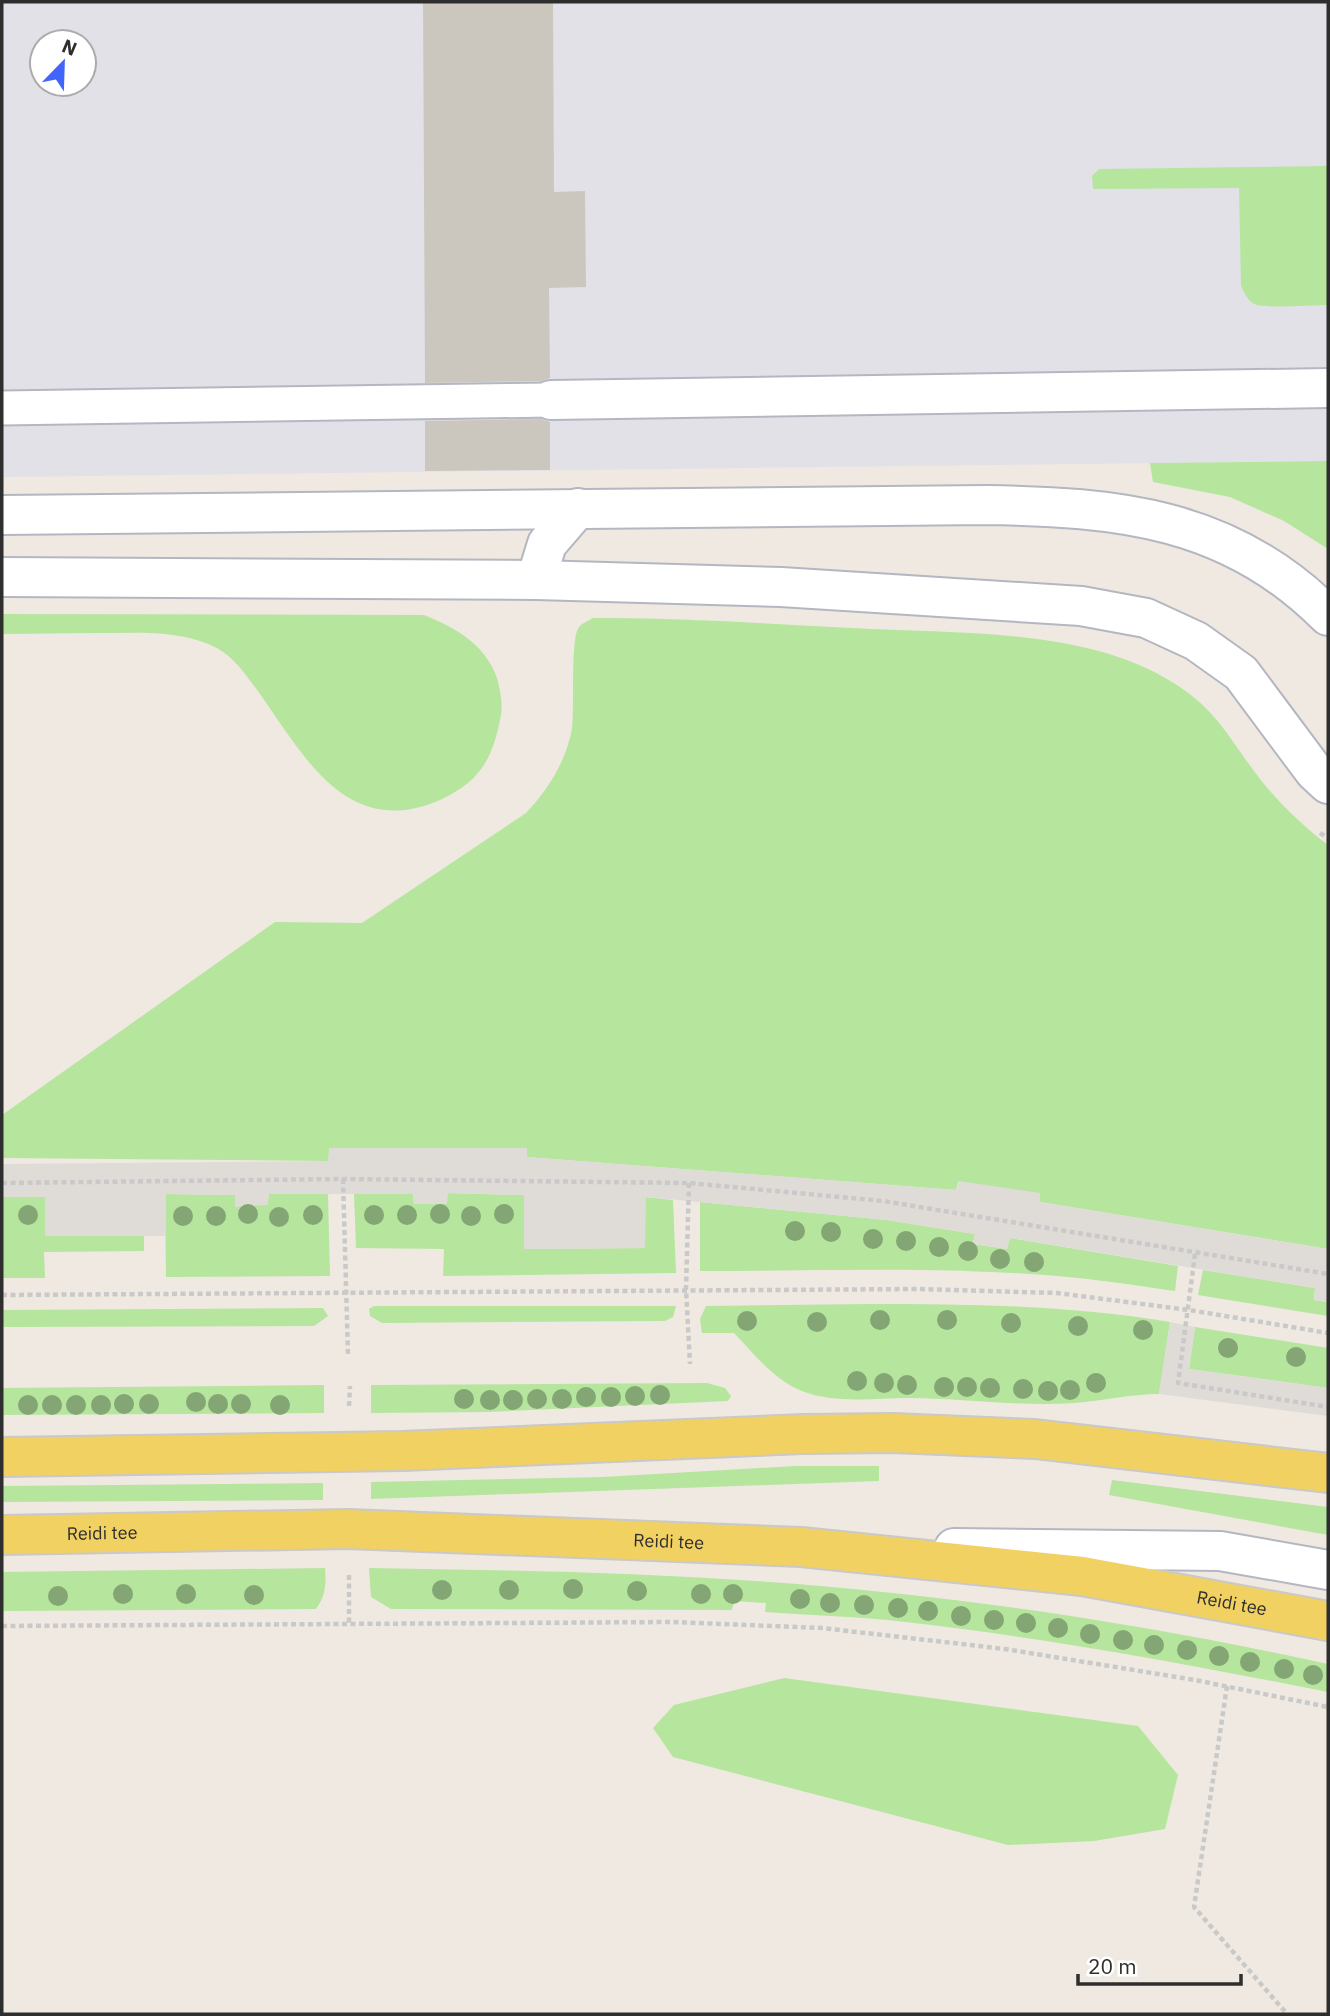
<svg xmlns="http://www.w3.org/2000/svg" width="1330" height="2016" font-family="'IBM Plex Sans',sans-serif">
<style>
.industrial{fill:#e3e1e8;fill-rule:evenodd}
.green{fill:#b6e59e}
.plaza{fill:#dfdcd8}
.building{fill:#cbc7bf}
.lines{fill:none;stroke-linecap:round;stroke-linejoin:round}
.service-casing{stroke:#b4b7c1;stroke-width:37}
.tertiary-casing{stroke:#b4b7c1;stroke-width:42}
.primary-casing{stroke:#c9c9c9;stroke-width:42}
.path{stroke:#c9c9c9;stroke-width:4.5;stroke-dasharray:5 3.5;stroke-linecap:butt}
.service{stroke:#fff;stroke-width:33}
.tertiary{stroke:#fff;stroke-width:38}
.primary{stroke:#f2d163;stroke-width:38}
.tree{fill:#84a574}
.labels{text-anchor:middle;stroke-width:5;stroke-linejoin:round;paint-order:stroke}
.street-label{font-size:18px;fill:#2e2e2e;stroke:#fff}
</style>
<rect width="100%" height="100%" fill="#efe9e1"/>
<!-- industrial -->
<path class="industrial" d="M2 2H1328V461L2 477ZM42 42H84V84H42Z"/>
<!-- green -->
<g class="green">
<path d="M1328 166V305C1312 305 1267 309 1254 304 1248 301 1244 292 1241 286L1239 188 1093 189 1092 176 1099 169Z"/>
<path d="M1328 461V549L1284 521 1230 497 1153 482 1150 463Z"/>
<path d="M2 614 424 615C456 628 485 644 497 678 500 690 503 703 501 715 493 758 481 781 440 800 348 840 305 758 260 694 248 678 235 658 217 648 180 629 137 633 97 633 65 633 34 634 2 634Z"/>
<path d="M593 618C679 617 766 624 852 628 954 634 1084 627 1172 682 1218 710 1229 739 1260 779 1280 804 1303 826 1328 845V1249L1040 1202V1194L958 1182 956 1190 526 1157 527 1149H329V1161L2 1158V1115L275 922 362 923 526 813C548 790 566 761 572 729 575 709 570 638 579 627 582 623 589 621 593 618Z"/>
<path d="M447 1193 524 1195 525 1249 645 1248V1197L673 1200 676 1273 443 1276 444 1249 356 1248 354 1194H413L414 1204 447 1203Z"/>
<path d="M165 1194 235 1195V1206L268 1194H328L330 1276 166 1277Z"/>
<path d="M2 1197H45V1236L144 1235V1251L44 1252 45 1278H2Z"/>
<path d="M700 1202 887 1220 975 1234 973 1244 1007 1249 1010 1238 1178 1266 1175 1291C1127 1284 1080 1277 1031 1274 921 1267 810 1271 700 1271Z"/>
<path d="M1203 1270 1315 1288 1314 1300 1328 1302V1316L1198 1295Z"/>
<path d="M869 1304C969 1304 1071 1305 1170 1322L1159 1394C1130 1394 1103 1401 1074 1403 1019 1407 963 1398 908 1398 875 1398 834 1404 802 1391 774 1380 754 1354 734 1333H702L700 1319 706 1306Z"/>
<path d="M374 1306H676L673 1317 665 1321 382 1323 370 1316 369 1309Z"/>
<path d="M323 1308 328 1316 314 1326 2 1327V1310Z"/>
<path d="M1195 1327 1328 1348V1388L1189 1369Z"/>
<path d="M707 1383 725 1388 731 1396 728 1401 488 1412 371 1413V1385Z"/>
<path d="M324 1385V1413L2 1415V1388Z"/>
<path d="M795 1466H879V1481L371 1499V1482L603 1477Z"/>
<path d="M1112 1480 1328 1507V1535L1109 1495Z"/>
<path d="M323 1483V1500L2 1502V1486Z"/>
<path d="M325 1568C326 1584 326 1595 316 1609L2 1611V1572Z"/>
<path d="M369 1568C498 1570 627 1572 756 1581 948 1594 1140 1623 1328 1664V1692C1182 1663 1036 1636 888 1620 847 1616 806 1615 765 1612L766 1603 734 1601 732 1610 391 1609 371 1597Z"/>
<path d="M784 1678 1138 1726 1178 1775 1165 1829 1094 1841 1008 1845 673 1757 653 1728 674 1705Z"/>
</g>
<!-- plaza -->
<g class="plaza">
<path d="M329 1148H527V1157L956 1190 959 1181 1040 1193V1202L1328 1249V1302L1314 1300 1315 1288 1010 1238 1007 1249 973 1244 975 1234 887 1220 646 1197 645 1248 524 1249V1195L448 1193 447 1204H414L413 1194H269L268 1205 235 1207V1195L166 1194V1236H45V1197H2V1164L328 1161Z"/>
<path d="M1170 1322 1195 1327 1189 1369 1328 1388V1416L1159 1394Z"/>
</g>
<!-- building -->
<g class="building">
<path d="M423 2H553L554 192 585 191 586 287 549 288 550 378 541 381 425 383Z"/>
<path d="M541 419 550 422V470L425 471V421Z"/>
</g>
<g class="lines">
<defs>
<path id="service" d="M2 408 551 400"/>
<g id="tertiary">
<path d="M551 400 1328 388"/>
<path d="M2 515 986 505C1117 507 1230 517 1328 616"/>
<path d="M2 577 536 580 781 587 1081 606 1146 618 1196 641 1241 673 1314 771 1328 784"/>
<path d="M536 580 547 544 578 508"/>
<path d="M954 1548 1220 1551 1328 1570"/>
</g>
<g id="primary">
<path d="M2 1457 402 1451 803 1434 893 1433 1035 1439 1328 1473"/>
<path id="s1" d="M2 1535 348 1529 801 1547 1082 1576 1328 1621"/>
</g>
</defs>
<!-- service casing -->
<use href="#service" class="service-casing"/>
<!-- tertiary casing -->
<use href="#tertiary" class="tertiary-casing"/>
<!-- primary casing -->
<use href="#primary" class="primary-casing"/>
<!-- path -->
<g class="path">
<path d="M1320 833 1328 838"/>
<path d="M343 1179 348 1355"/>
<path d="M2 1183 343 1179 689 1183 883 1201 1328 1274"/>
<path d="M689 1183 686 1289 690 1364"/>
<path d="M1195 1254 1178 1383 1328 1407"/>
<path d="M2 1295 918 1289 1057 1293 1189 1310 1328 1333"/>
<path d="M349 1406 350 1386"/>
<path d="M349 1575V1624"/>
<path d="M2 1626 673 1622 822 1628 1005 1649 1195 1680 1328 1707"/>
<path d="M1227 1686 1194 1907 1287 2014"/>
</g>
<!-- service -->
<use href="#service" class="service"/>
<!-- tertiary -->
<use href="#tertiary" class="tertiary"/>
<!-- primary -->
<use href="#primary" class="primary"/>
</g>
<!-- trees -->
<g class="tree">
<circle cx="248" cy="1214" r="10"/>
<circle cx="440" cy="1214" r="10"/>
<circle cx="504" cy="1214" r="10"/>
<circle cx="28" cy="1215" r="10"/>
<circle cx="313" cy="1215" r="10"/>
<circle cx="374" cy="1215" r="10"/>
<circle cx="407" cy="1215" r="10"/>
<circle cx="183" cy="1216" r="10"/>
<circle cx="216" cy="1216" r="10"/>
<circle cx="471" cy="1216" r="10"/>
<circle cx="279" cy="1217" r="10"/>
<circle cx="795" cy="1231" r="10"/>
<circle cx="831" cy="1232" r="10"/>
<circle cx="873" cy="1239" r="10"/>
<circle cx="906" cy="1241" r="10"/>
<circle cx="939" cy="1247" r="10"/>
<circle cx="968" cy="1251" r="10"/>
<circle cx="1000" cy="1259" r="10"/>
<circle cx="1034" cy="1262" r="10"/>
<circle cx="880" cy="1320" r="10"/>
<circle cx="947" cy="1320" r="10"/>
<circle cx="747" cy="1321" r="10"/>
<circle cx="817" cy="1322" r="10"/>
<circle cx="1011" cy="1323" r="10"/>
<circle cx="1078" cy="1326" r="10"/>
<circle cx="1143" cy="1330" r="10"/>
<circle cx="1228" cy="1348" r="10"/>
<circle cx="1296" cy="1357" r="10"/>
<circle cx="857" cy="1381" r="10"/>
<circle cx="884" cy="1383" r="10"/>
<circle cx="1096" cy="1383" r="10"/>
<circle cx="907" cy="1385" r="10"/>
<circle cx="944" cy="1387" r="10"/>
<circle cx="967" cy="1387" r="10"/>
<circle cx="990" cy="1388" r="10"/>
<circle cx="1023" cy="1389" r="10"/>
<circle cx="1070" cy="1390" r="10"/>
<circle cx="1048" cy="1391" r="10"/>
<circle cx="660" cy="1395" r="10"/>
<circle cx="635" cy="1396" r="10"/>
<circle cx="586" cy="1397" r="10"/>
<circle cx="611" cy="1397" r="10"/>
<circle cx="464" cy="1399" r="10"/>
<circle cx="537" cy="1399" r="10"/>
<circle cx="562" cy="1399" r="10"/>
<circle cx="490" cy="1400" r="10"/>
<circle cx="513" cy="1400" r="10"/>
<circle cx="196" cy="1402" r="10"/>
<circle cx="124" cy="1404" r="10"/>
<circle cx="149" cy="1404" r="10"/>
<circle cx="218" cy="1404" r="10"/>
<circle cx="241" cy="1404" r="10"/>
<circle cx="28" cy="1405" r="10"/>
<circle cx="52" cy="1405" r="10"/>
<circle cx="76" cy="1405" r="10"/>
<circle cx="101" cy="1405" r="10"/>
<circle cx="280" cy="1405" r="10"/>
<circle cx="573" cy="1589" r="10"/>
<circle cx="442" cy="1590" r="10"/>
<circle cx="509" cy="1590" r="10"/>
<circle cx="637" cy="1591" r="10"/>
<circle cx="123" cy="1594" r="10"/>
<circle cx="186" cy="1594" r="10"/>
<circle cx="701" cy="1594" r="10"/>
<circle cx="733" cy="1594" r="10"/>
<circle cx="254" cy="1595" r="10"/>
<circle cx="58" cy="1596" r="10"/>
<circle cx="800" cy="1599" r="10"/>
<circle cx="830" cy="1603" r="10"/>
<circle cx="864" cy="1605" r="10"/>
<circle cx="898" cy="1608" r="10"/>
<circle cx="928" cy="1611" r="10"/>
<circle cx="961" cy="1616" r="10"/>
<circle cx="994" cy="1620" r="10"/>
<circle cx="1026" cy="1623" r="10"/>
<circle cx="1058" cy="1628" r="10"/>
<circle cx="1090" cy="1634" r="10"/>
<circle cx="1123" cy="1640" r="10"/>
<circle cx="1154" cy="1645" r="10"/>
<circle cx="1187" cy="1650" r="10"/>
<circle cx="1219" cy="1656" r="10"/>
<circle cx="1250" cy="1662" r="10"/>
<circle cx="1284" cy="1669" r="10"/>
<circle cx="1313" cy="1675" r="10"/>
</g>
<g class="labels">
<!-- street labels -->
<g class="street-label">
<text dy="6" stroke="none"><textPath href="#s1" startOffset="100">Reidi tee</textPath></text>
<text dy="6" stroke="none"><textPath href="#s1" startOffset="667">Reidi tee</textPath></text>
<text dy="6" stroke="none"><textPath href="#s1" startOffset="1234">Reidi tee</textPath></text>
</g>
</g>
<!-- border -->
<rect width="1330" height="2016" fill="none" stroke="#2e2e2e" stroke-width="7"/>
<!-- north arrow -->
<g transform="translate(63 63) rotate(23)"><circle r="33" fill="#ffffff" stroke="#ababab" stroke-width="2"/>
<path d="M0-5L12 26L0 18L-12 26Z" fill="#4264fb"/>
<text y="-10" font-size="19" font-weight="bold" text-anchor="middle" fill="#2e2e2e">N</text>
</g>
<!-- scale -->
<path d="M1078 1974v10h163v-10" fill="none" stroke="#2e2e2e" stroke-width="3.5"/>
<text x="1088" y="1974" font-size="21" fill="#2e2e2e" stroke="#ffffff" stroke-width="5" paint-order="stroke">20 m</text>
</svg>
